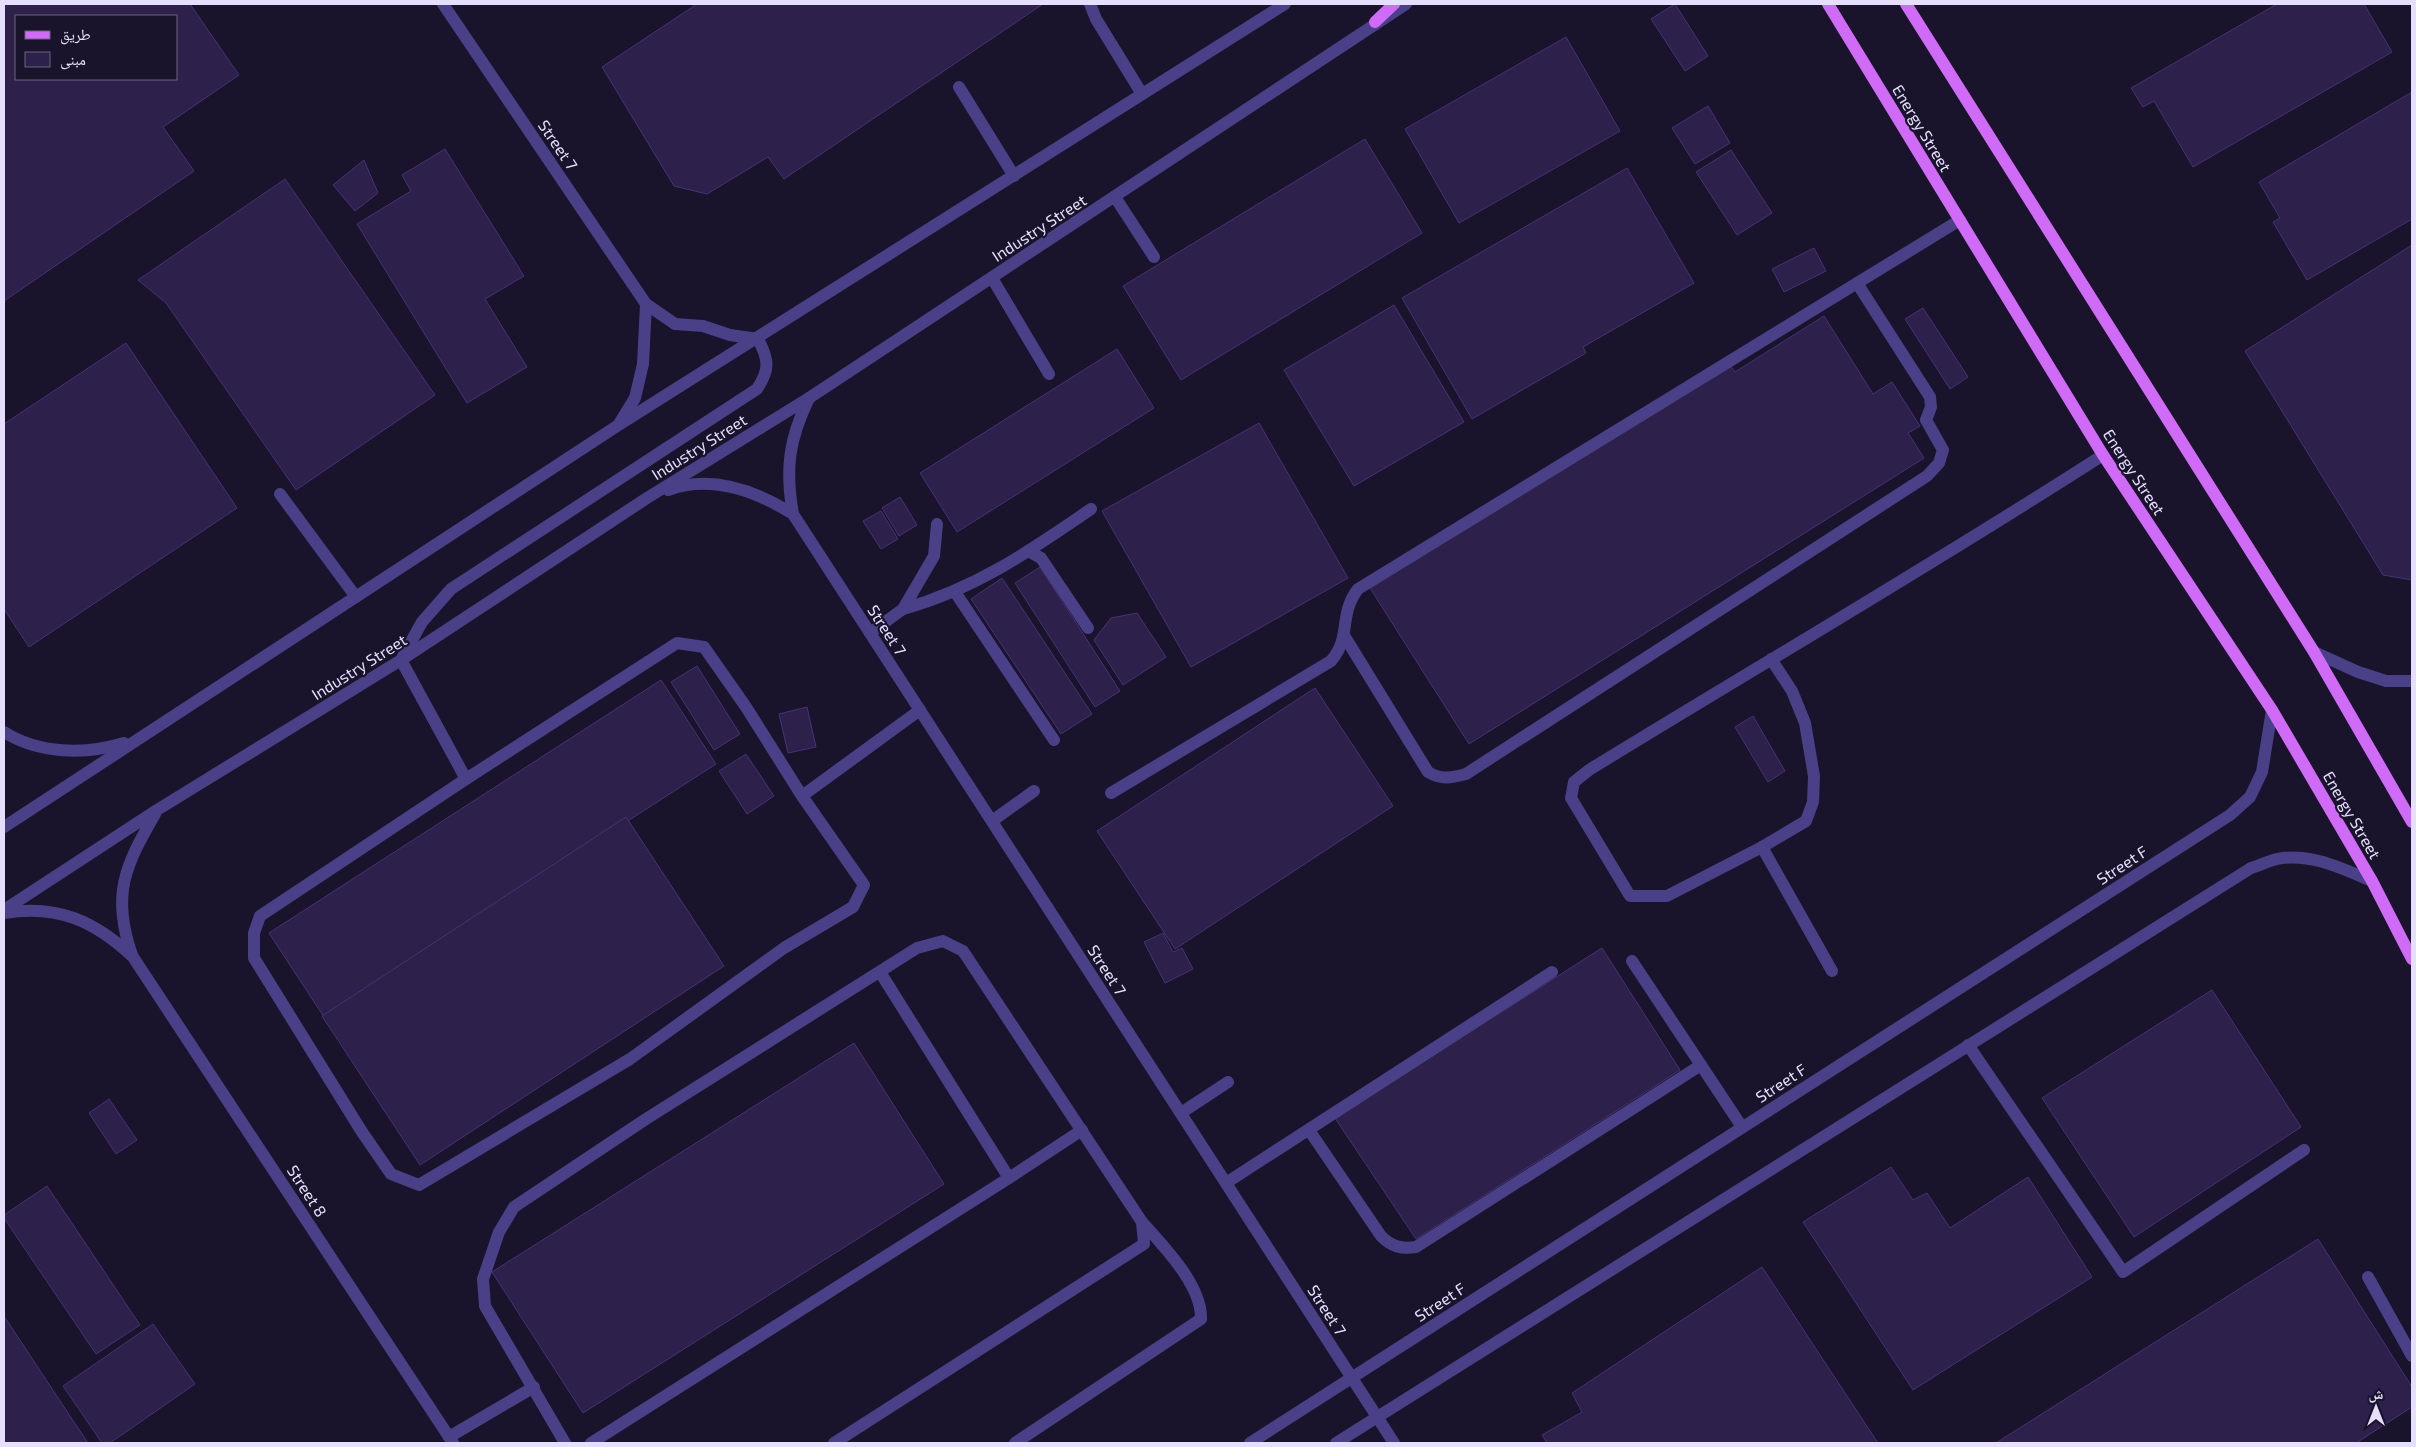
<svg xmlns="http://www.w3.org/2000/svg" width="2416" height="1447" font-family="'Exo 2','Noto Naskh Arabic',sans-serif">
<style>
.building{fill:#2d204b;stroke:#473375;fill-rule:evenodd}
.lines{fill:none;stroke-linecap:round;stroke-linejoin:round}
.minor{stroke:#4a4087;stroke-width:12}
.major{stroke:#d06bf7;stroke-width:12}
.labels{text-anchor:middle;stroke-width:4.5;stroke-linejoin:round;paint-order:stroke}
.street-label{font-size:16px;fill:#e5defd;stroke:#19132b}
</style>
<rect width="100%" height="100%" fill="#19132b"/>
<!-- building -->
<g class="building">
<path d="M4 4H190L239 75 163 127 194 171 4 301ZM16 16H176V79H16Z"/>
<path d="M697 4H1043L784 179 768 157 707 194 674 186 602 67Z"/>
<path d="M1675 4 1708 56 1685 71 1651 19Z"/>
<path d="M2277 4H2364L2392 52 2193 167 2154 101 2143 107 2131 88Z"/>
<path d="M1566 37 1620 131 1459 223 1405 129Z"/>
<path d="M2412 92V219L2307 280 2273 222 2280 218 2259 182Z"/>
<path d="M1708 106 1730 143 1695 164 1672 128Z"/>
<path d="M1365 139 1422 233 1181 380 1123 286Z"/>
<path d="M445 149 524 276 485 299 527 367 467 403 357 224 411 191 402 175Z"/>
<path d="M1731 150 1772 213 1737 235 1696 172Z"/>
<path d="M364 160 378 193 355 211 333 185Z"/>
<path d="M1627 168 1694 283 1583 347 1586 353 1472 419 1402 298Z"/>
<path d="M285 179 435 395 296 490 166 303 138 280Z"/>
<path d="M2412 245V580L2383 575 2245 351Z"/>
<path d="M1814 248 1826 271 1784 292 1772 269Z"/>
<path d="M1394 305 1464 422 1354 486 1284 370Z"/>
<path d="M1923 308 1968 377 1950 389 1905 319Z"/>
<path d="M1824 316 1873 394 1892 382 1920 426 1908 433 1924 458 1469 744 1370 588 1729 363 1735 372Z"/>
<path d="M126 343 237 508 29 647 4 609V424Z"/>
<path d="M1117 349 1154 408 957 532 920 473Z"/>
<path d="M1259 423 1348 578 1191 667 1102 511Z"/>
<path d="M900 497 917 525 899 536 882 508Z"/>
<path d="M881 511 898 539 881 549 863 521Z"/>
<path d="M1040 567 1120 691 1095 707 1015 583Z"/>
<path d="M1002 578 1092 714 1061 734 971 599Z"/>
<path d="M1137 613 1166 657 1123 685 1094 640 1111 618Z"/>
<path d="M697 666 740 734 714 750 671 682Z"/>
<path d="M661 680 716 764 324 1017 269 933Z"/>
<path d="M1315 688 1393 806 1175 949 1097 831Z"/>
<path d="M807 707 816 747 788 753 779 714Z"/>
<path d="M1753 716 1785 771 1768 782 1735 727Z"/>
<path d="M746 754 774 796 747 814 719 771Z"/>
<path d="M626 817 724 966 420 1165 322 1016Z"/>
<path d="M1163 933 1173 952 1182 948 1193 969 1165 983 1144 942Z"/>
<path d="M1602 948 1680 1070 1416 1239 1335 1118Z"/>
<path d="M2212 990 2301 1127 2134 1237 2042 1098Z"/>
<path d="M854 1043 944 1184 583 1413 492 1272Z"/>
<path d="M109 1099 137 1140 116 1154 89 1113Z"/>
<path d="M1891 1167 1913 1200 1927 1193 1950 1228 2028 1177 2092 1277 1913 1390 1803 1222Z"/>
<path d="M47 1186 140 1325 96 1354 4 1218V1215Z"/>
<path d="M2318 1239 2412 1387V1407L2356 1443H1996Z"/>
<path d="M1762 1267 1878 1443H1547L1542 1435 1582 1412 1572 1393Z"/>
<path d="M4 1316 68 1413 88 1443H4Z"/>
<path d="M153 1324 195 1384 110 1443H102L63 1386Z"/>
</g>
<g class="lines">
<!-- minor -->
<g class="minor">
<path d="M443 4 646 304 675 324 703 326 730 335 758 339C769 360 770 369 757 389L451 589 422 622 401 660 466 779"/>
<path d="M1090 4 1096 19 1142 94"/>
<path d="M959 87 1014 176"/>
<path d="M1115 197 1154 257"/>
<path d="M992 278 1049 374"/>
<path d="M809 398C789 439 785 469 793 514L1394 1443"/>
<path d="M619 424 635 398 643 364 646 304"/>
<path d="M668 490C712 474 756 491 793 514"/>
<path d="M280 494 356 597"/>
<path d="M1030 552 1041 558 1088 628"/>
<path d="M955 592 1054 740"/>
<path d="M903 609C975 589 1030 551 1091 509"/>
<path d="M870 633 903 609 934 556 937 524"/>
<path d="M1345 637 1428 772C1441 780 1451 778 1466 774L1927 476 1939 463 1943 450 1926 420 1931 407 1930 397 1857 283"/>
<path d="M2314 652 2358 672 2386 681H2412"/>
<path d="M1771 659 1792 691 1805 723 1814 776 1813 802 1806 821 1762 847 1667 896H1630L1571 798 1574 782 1589 770C1760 665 1934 564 2103 455"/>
<path d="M4 732C39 754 85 755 124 743"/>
<path d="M1111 793 1331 661C1352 637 1338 615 1358 589L1960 220"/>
<path d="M802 796 864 885 853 907 784 948 630 1059 419 1185 391 1174 362 1132 254 958V933L260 916 466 779 677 643 704 647 746 707 802 796 920 710"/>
<path d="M992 821 1034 791"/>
<path d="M4 827 617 426 1285 4"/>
<path d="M1762 847 1832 971"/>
<path d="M4 910 157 810 401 660 647 498 809 398 1406 4"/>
<path d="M4 913C57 904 95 921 133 957L453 1443"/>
<path d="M132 955C111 895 125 866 155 814"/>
<path d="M1632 961 1742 1127"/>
<path d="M1968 1045 2123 1272 2304 1150"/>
<path d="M1181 1113 1228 1082"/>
<path d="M1309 1130 1381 1236C1392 1247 1401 1249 1416 1247L1701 1065"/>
<path d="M1009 1178 1082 1130"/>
<path d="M1226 1183 1552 972"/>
<path d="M2368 1277 2412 1356"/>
<path d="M449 1437 534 1387"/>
<path d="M565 1443 485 1306 483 1279 499 1232 514 1207 646 1119 917 948 943 941 963 951 1142 1222 1144 1244 834 1443"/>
<path d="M591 1443 1009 1178 880 972"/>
<path d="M1015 1443 1201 1319C1202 1285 1164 1247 1142 1222"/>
<path d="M1250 1443 2230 815 2250 797 2262 772 2272 710"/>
<path d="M1336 1443 2251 868C2260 865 2269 861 2277 859 2310 852 2343 869 2372 881"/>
</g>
<!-- major -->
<g class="major">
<path d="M1828 4 2103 455 2272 710 2372 881 2412 959"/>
<path d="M1906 4 2314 652 2412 822"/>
<path d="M1375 22 1394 4"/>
</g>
</g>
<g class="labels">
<!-- street labels -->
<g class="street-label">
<text transform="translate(1922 128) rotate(59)" y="6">Energy Street</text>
<text transform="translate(558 145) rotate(56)" y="6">Street 7</text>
<text transform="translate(1039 228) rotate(-33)" y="6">Industry Street</text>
<text transform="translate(699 447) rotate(-32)" y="6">Industry Street</text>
<text transform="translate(2134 472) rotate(57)" y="6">Energy Street</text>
<text transform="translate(887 630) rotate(57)" y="6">Street 7</text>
<text transform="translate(359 667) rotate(-32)" y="6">Industry Street</text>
<text transform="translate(2352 815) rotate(60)" y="6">Energy Street</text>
<text transform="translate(2122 865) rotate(-33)" y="6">Street F</text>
<text transform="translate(1107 970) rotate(57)" y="6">Street 7</text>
<text transform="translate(1781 1083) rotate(-33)" y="6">Street F</text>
<text transform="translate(307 1191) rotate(57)" y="6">Street 8</text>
<text transform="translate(1440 1302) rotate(-33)" y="6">Street F</text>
<text transform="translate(1327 1310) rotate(57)" y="6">Street 7</text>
</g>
</g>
<!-- border -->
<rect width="2416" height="1447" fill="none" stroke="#e5defd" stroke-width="10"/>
<!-- legend -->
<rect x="15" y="15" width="162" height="65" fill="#19132b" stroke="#6b647f"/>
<rect x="25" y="31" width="25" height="8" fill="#d06bf7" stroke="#6b647f"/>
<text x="60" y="40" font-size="15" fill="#e5defd">طريق</text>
<rect x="25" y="52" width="25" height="15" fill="#2d204b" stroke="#6b647f"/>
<text x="60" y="65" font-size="15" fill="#e5defd">مبنى</text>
<!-- north arrow -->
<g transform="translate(2376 1407)" stroke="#19132b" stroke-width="4" paint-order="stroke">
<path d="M0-4L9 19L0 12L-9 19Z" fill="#e5defd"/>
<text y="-8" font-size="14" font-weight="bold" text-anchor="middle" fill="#e5defd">ش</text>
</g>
</svg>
